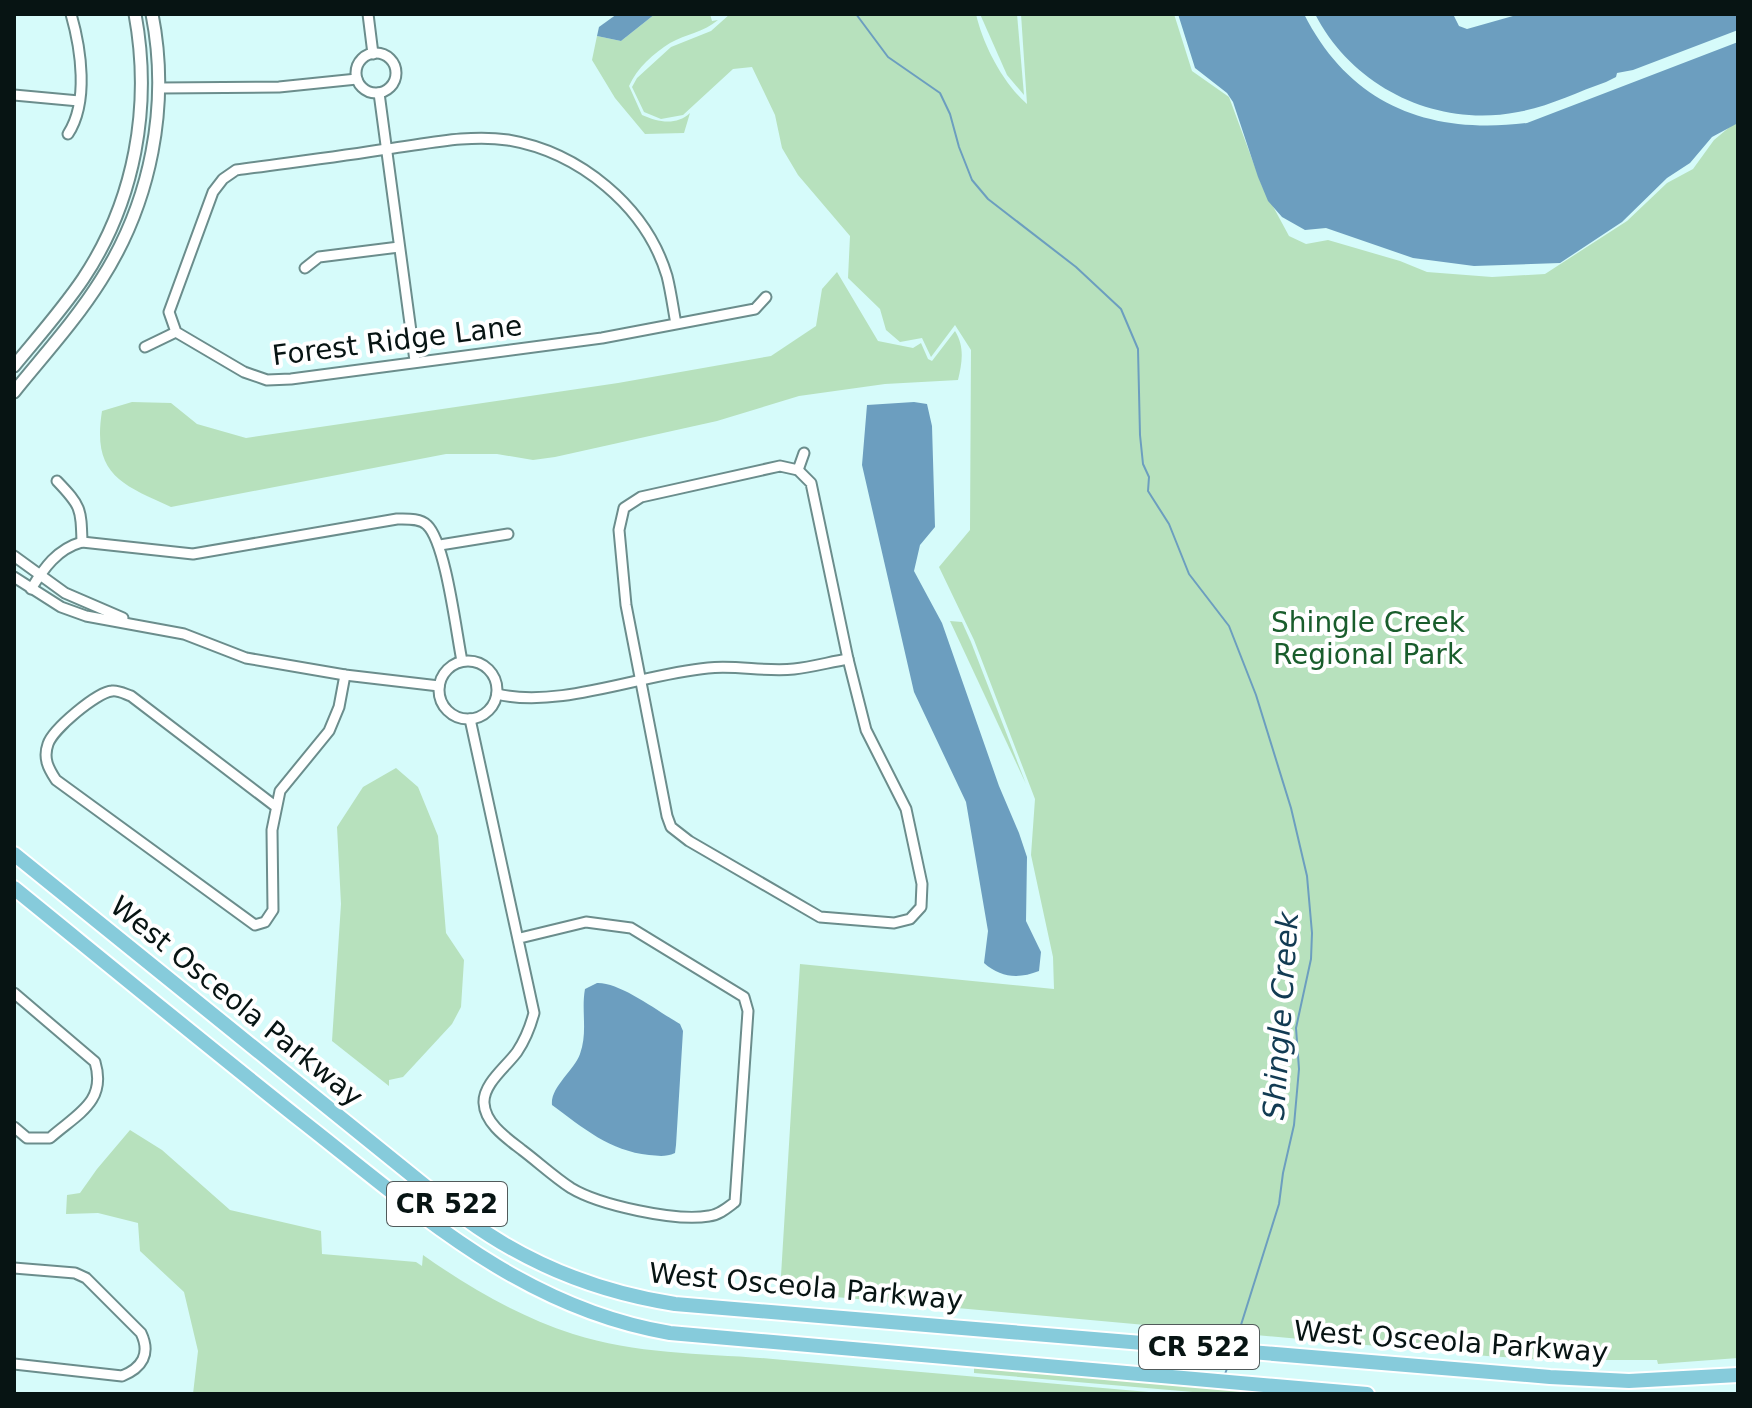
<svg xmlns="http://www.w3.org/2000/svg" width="1752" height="1408" font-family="'DejaVu Sans',sans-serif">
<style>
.green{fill:#b7e1bd}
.water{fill:#6c9ebf}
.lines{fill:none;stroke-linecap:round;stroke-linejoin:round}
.stream{stroke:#6c9ebf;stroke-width:2}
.minor-casing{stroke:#6b8d8c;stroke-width:13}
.tertiary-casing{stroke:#6b8d8c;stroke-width:15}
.primary-casing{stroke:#fff;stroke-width:18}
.minor{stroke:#fff;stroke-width:9}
.tertiary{stroke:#fff;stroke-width:11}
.primary{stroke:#86cbdb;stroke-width:14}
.labels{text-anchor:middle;stroke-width:8;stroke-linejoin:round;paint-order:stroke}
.shield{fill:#fff;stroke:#515a5a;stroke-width:2}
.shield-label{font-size:26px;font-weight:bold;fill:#071413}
.street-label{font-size:28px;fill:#071413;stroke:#fff}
.park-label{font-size:28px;fill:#195d2c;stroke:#fff}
.water-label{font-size:30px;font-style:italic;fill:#123b53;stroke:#fff}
</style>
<rect width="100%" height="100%" fill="#d6fbfa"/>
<!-- green -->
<g class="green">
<path d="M655 14H710L712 21 718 20C704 32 686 34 670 43 654 53 637 68 629 86L642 115C658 122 676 126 690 113L684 133 645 134 615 98 592 60 597 36 621 41Z"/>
<path d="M730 14H976C983 45 1003 83 1027 104L1021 14H1174L1192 71 1229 97 1262 186 1289 236 1306 244 1328 240 1400 261 1427 272 1492 277 1545 274 1627 221 1667 183 1693 169 1714 140 1738 120V1358L1658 1364 1657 1360H1548L1487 1356 780 1292 800 964 1054 989 1053 957 1031 855 1035 799 974 640 939 567 970 530 971 350 955 325 931 357 922 338 900 342 886 330 880 309 848 278 850 236 798 175 782 148 775 115 752 67 733 69 683 115 661 119 644 112 632 87 637 78 671 47 711 31Z"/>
<path d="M980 14H1017L1024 95 1007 75Z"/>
<path d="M837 272 878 341 913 348 921 343 928 359 932 361 955 331C965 347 962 363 958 380L885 384 799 396 717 421 555 457 533 460 497 454H446L171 507C120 484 92 474 102 411L132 402 171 403 197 424 246 438 618 383 771 356 816 326 822 289Z"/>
<path d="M950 621 962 622 971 642 1026 784Z"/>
<path d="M396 768 418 787 438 836 446 933 464 960 461 1007 452 1024 403 1077 389 1080V1086L332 1041 341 904 337 827 363 787Z"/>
<path d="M130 1130 162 1150 230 1210 321 1231 322 1254 416 1262 422 1266 423 1255C470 1288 518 1316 573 1334 642 1356 713 1353 784 1360 913 1371 1043 1383 1172 1394H193L198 1351 184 1292 140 1251 138 1223 98 1213 66 1214 67 1195 80 1193 97 1169Z"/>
<path d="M974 1365 1313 1394H1216L974 1373Z"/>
</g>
<!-- water -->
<g class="water">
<path d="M617 14H655L621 41 597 36 599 27Z"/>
<path d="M1178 14H1304C1350 105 1429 135 1527 123L1738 42V123L1712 137 1690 163 1667 178 1622 222 1560 263 1474 266 1413 258 1326 228 1305 230 1282 217 1268 201 1258 177 1233 102 1227 93 1195 68Z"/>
<path d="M1315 14H1453L1459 26 1467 29 1520 14H1738V30L1633 70 1617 73 1616 77 1606 82C1577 92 1548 107 1518 112 1437 128 1353 88 1315 14Z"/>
<path d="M914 402 927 404 932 426 935 527 920 545 914 571 942 623 999 786 1019 833 1027 857 1026 921 1041 952 1039 971C1019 979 1001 978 984 963L988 931 966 802 914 692 862 465 867 405Z"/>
<path d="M597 983C620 982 659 1012 680 1024L683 1031 676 1145 675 1153C666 1157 659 1156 649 1155 610 1151 583 1128 552 1105 550 1087 574 1071 580 1054 588 1032 581 1011 585 989Z"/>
</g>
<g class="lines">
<!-- stream -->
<g class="stream">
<path d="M856 14 888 57 940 93 950 114 959 147 972 180 988 199 1076 267 1121 309 1138 349 1140 435 1143 464 1149 477 1148 491 1169 524 1189 574 1229 626 1256 695 1291 808 1307 876 1312 933 1311 959 1296 1028 1299 1069 1294 1125 1283 1173 1279 1204 1235 1344"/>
<path d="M1225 1374 1231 1358"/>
</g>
<defs>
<g id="minor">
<path d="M368 14 373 54"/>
<circle cx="376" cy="73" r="20"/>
<path d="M160 88 279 87 357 79"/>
<path d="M379 93 415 361"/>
<path d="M14 95 79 101"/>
<path d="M68 134C89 102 81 49 71 14"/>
<path d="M305 268 319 257 399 247"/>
<path d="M676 324C673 308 671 292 667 276 646 206 579 152 508 140 468 134 426 144 387 149 337 157 286 163 236 170L223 179 213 192 169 312 176 332 244 372 267 380 291 379 602 338 755 309 766 297"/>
<path d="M145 347 176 332"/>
<path d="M780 466 798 470 811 483 848 659 866 730 906 809 922 884 921 907 910 919 894 923 820 917 689 841 671 827 667 816 626 605 619 530 624 508 641 497Z"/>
<path d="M798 470 804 453"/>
<path d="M57 481C81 506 81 508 82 542"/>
<path d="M440 545 508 534"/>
<path d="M14 556 65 593 123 618"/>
<path d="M14 577 61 607 86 616 184 634 246 658 345 675 439 686"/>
<path d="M31 589C44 568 57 549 82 542L193 554 397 519C407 519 420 518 427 525 446 543 456 632 462 661"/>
<circle cx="468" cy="690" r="29"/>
<path d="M497 694C560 709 642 674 708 668 736 665 766 672 794 669 812 667 830 662 848 659"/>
<path d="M470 719 534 1013C530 1028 525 1040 517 1052 506 1067 483 1084 484 1103 485 1124 508 1139 522 1150 538 1162 554 1177 571 1188 599 1205 676 1222 709 1216 719 1215 727 1208 735 1202L748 1011 744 997 631 928 586 922 520 938"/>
<path d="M275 806 131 696C125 694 118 690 112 691 97 692 53 729 48 744 43 758 48 768 56 780L255 925 265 922 273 910 272 830 280 791 329 731 339 707 345 675"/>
<path d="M14 993 95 1062C107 1102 77 1114 50 1138H27L14 1127"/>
<path d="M14 1268 75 1273 86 1278 141 1333C151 1354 142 1368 122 1376L14 1364"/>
</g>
<g id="tertiary">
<path d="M14 366C37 338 62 310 83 279 135 201 152 106 135 14"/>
<path d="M14 392C43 356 76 320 101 280 151 202 170 105 152 14"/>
</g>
<g id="primary">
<path d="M14 854 466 1219C529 1265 598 1292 675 1304L1550 1377 1629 1381 1738 1375"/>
<path d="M14 888C110 966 205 1044 302 1121 417 1211 521 1308 670 1333L1367 1394"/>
</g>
</defs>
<!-- minor casing -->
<use href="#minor" class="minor-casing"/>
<!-- tertiary casing -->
<use href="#tertiary" class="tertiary-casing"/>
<!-- primary casing -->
<use href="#primary" class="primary-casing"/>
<!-- minor -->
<use href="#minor" class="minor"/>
<!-- tertiary -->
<use href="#tertiary" class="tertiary"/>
<!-- primary -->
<use href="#primary" class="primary"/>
</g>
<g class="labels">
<!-- shield labels -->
<g class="shield">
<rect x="387" y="1182" width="120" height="44" rx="6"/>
<rect x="1139" y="1325" width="120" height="44" rx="6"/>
</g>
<g class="shield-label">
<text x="447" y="1213">CR 522</text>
<text x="1199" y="1356">CR 522</text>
</g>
<!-- street labels -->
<g class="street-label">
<text transform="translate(397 340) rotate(-7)" y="10">Forest Ridge Lane</text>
<text transform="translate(237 1001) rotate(39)" y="10">West Osceola Parkway</text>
<text transform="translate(806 1286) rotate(5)" y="10">West Osceola Parkway</text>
<text transform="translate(1451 1341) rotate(4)" y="10">West Osceola Parkway</text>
</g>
<!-- park labels -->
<g class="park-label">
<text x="1368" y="632">Shingle Creek<tspan x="1368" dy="32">Regional Park</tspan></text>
</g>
<!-- water labels -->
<g class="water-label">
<text transform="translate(1281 1016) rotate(-86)" y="10">Shingle Creek</text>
</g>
</g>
<!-- border -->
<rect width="1752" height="1408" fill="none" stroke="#071413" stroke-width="32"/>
</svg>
